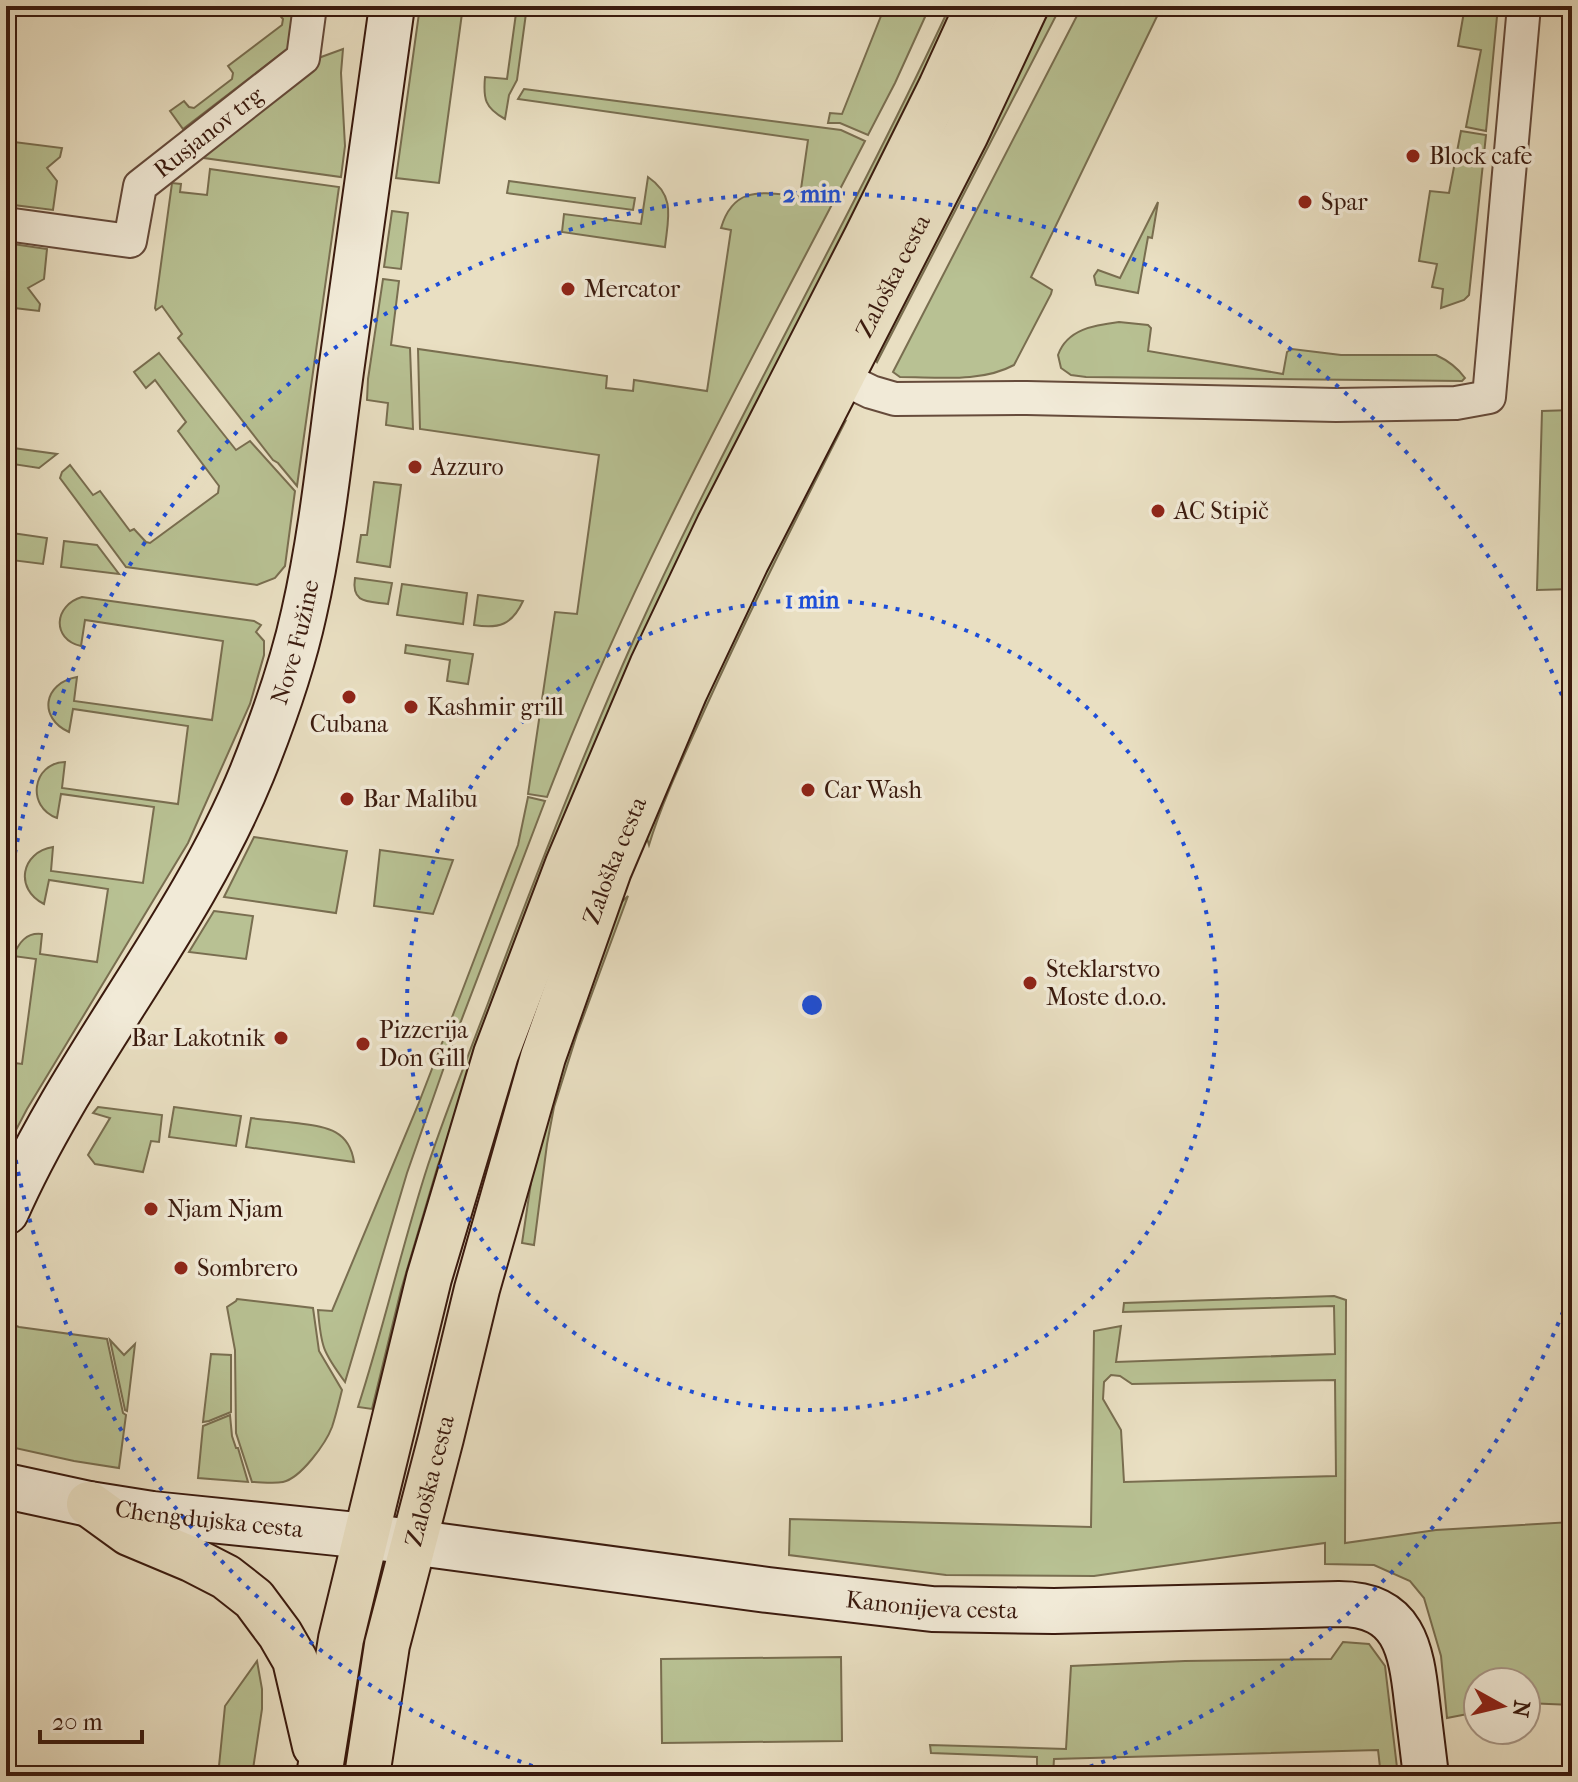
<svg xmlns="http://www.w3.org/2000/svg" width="1578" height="1782" font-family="'IM FELL French Canon',serif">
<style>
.green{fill:#b8c193;stroke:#796e50;stroke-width:2;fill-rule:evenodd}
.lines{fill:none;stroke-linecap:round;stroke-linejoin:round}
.street-casing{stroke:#664b3b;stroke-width:36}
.secondary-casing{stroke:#3a1a0e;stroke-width:48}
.primary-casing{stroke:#3a1a0e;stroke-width:48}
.street{stroke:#f1ead7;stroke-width:32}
.secondary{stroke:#f1ead7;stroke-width:44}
.primary{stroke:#e9dfc2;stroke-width:44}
.ring{fill:none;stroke:#1d4ed8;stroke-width:4;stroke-dasharray:4 8}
.poi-dot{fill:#8f2418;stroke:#f1ead7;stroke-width:3}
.labels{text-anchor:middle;stroke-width:7;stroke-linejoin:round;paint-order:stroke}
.street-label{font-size:24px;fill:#3a1a0e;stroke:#f1ead7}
.poi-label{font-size:24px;fill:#3a1a0e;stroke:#f1ead7;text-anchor:start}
.centre{fill:#1d4ed8;stroke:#f1ead7;stroke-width:4}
.ring-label{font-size:24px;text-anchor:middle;font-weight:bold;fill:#1d4ed8;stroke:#f1ead7;stroke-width:7;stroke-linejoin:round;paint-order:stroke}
</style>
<rect width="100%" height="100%" fill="#e9dfc2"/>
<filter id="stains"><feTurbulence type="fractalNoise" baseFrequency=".0025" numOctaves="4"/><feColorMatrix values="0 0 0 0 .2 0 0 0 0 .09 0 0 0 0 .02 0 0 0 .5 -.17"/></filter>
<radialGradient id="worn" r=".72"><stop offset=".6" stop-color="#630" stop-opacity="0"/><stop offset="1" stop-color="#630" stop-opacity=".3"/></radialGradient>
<!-- green -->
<g class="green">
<path d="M420 6H463L439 183 396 178Z"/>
<path d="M517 6H527L517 80 509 95 505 119C485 108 483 99 485 77L507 79Z"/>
<path d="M885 6H930L895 83 868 135 840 123H828L830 113 842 114Z"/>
<path d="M950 6H961L538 897 438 1165 401 1290 372 1409 358 1407C384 1327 402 1245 428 1165 446 1111 467 1059 487 1006 533 882 581 758 635 637 732 423 851 219 950 6Z"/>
<path d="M1052 6H1061L877 362 874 358 1025 56Z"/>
<path d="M1082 6H1162L1031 277 1052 290 1051 294 1014 365C981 383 937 377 900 377L893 372Z"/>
<path d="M1465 6H1498L1486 131 1466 127 1481 50 1458 46Z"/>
<path d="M301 9 286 57 282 53 183 129 170 111 184 101 189 107 194 108 232 79 233 73 228 66 282 25 283 19 276 11Z"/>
<path d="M343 49 341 73 345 146 341 177 204 158 202 152 313 60Z"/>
<path d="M524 89 841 130 865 141C754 356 634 570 547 797L528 794 555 612 577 614 599 455 420 429 418 349 607 376 606 388 633 391 634 380 707 391 731 230 721 228C734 184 764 193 800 196L808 140 518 99Z"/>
<path d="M1461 131 1486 135 1469 295 1464 300 1441 308 1443 289 1432 287 1437 264 1419 261 1430 191 1449 193Z"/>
<path d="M6 141 62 148 60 157 47 168 57 181 53 210 6 204Z"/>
<path d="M210 169 339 187 297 486 278 463 273 460 178 338 182 334 162 306 156 310 155 308 172 183 181 184 180 192 207 195Z"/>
<path d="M648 177C676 196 668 218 665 247L562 232 564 214 641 224Z"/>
<path d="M509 181 635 198 633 210 507 193Z"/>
<path d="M1158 202 1152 238 1148 237 1138 293 1096 285 1094 276 1098 270 1120 278Z"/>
<path d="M392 211 408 213 401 269 384 267Z"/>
<path d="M6 243 47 249 44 279 28 288 40 304 39 311 6 307Z"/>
<path d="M383 279 399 281 391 345 410 348 413 429 386 425 388 403 367 400 368 379Z"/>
<path d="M1119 322 1148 325 1151 328 1148 351 1283 374 1287 352 1292 349 1341 355H1436C1449 361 1457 367 1465 378L1462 381 1086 377 1071 375 1061 368 1058 355C1067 329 1095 325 1119 322Z"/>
<path d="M159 353 236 450 250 441 295 491 285 566 275 578 257 585 126 567 60 478 62 472 70 465 93 495 100 491 130 531 134 529 146 542 150 543 218 493 219 486 178 431 186 422 155 380 146 388 134 372Z"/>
<path d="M1572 410V589L1537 590 1542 411Z"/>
<path d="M845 422C797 517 749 612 705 709 685 754 663 799 649 845L646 835 648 818 831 430Z"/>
<path d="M6 447 57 454 39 468 6 463Z"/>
<path d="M374 482 401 485 390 567 357 562 361 535H367Z"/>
<path d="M12 533 47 538 43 564 12 560 6 608V538Z"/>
<path d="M64 541 97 545 119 574 61 567Z"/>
<path d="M355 578 392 583 388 604C368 601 351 604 355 578Z"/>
<path d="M402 584 467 593 463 624 397 615Z"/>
<path d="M478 595 523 601C512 625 499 629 474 625Z"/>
<path d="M82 597 254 621 261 625 256 632 264 641V655L250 704 188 843 27 1109 6 1149V1062L22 1064 36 959 13 956C19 943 26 932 42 934L40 954 97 962 108 889 49 880 44 904C14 889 21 852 53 847L51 871 143 883 154 807 61 794 57 818C26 807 32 763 65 762L62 788 178 804 188 726 73 709 69 732C38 718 43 683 77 677L74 701 212 720 223 641 85 620 81 646C51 639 54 605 82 597Z"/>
<path d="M406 645 473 654 468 684 447 681 450 660 405 653Z"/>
<path d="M528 797 545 801 450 1050 407 1173 345 1382C323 1352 321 1347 318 1310L332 1311 418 1105 461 994 518 845Z"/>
<path d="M254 837 347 851 336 913 224 897Z"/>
<path d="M380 850 453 860 433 914 374 906Z"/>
<path d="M628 896 577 1034 554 1107 547 1144 534 1245 522 1243 537 1142 612 911Z"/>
<path d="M214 911 253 916 246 959 189 952Z"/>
<path d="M98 1107 162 1115 159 1142 151 1141 143 1172 95 1164 88 1155 110 1118 93 1113Z"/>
<path d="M174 1107 241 1116 236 1146 169 1137Z"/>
<path d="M251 1118C266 1120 281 1121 296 1123 324 1127 349 1128 354 1162L246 1147Z"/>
<path d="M1334 1296 1346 1300 1345 1543 1436 1530 1572 1522V1705L1526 1703V1682H1478V1712L1447 1718 1441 1656 1424 1598 1410 1581 1374 1565 1325 1564V1543L1094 1576 946 1575 789 1555 790 1519 1091 1527 1094 1331 1121 1326 1116 1362 1335 1354 1334 1306 1123 1312 1124 1303ZM1111 1375 1120 1376 1132 1384 1335 1380 1336 1476 1124 1482 1121 1430 1103 1399 1104 1382Z"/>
<path d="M237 1299 313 1308 319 1351 342 1390C339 1402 336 1415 332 1427 326 1443 301 1478 283 1482 273 1484 262 1482 252 1482L236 1433 235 1350 227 1307 236 1301Z"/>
<path d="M6 1322 19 1327 107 1339 123 1413 126 1415 119 1468 74 1461 6 1446Z"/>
<path d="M110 1340 124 1355 135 1344 127 1411 125 1410Z"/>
<path d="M211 1354 231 1355V1412L209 1421 203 1422Z"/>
<path d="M230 1415 232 1436 236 1448H238L248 1482 198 1478 203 1426Z"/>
<path d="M1343 1642 1369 1644 1385 1666 1398 1776H1381L1378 1750 1054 1759 1053 1776H1037V1757L931 1753 930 1745 1066 1749 1071 1666 1185 1661 1331 1659Z"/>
<path d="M841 1657 842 1741 662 1743 661 1659Z"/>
<path d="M257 1661 262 1689V1709L252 1776H218L225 1706Z"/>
</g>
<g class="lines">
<defs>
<g id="street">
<path id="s1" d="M6 224 130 241 140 186 303 58 310 6"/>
<path d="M840 377 871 392 895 399 1027 398 1336 405 1456 403 1489 397 1524 6"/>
</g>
<g id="secondary">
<path id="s2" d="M6 1212C74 1058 188 929 252 773 273 721 292 668 304 613 322 534 330 452 341 371 358 249 375 128 392 6"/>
<path id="s3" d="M6 1486 89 1504 152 1514 366 1536 768 1590 932 1609 1054 1611 1339 1604C1404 1604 1411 1648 1417 1702 1420 1726 1423 1751 1426 1776"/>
</g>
<g id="primary">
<path d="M89 1504 129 1533 191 1559 226 1577 254 1599 280 1634 295 1660 315 1746"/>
<path d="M319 1776 341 1639 366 1536 429 1278 496 1054 568 864 652 666 719 525 866 238 941 87 978 6"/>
<path id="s4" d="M367 1776 387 1645 441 1438 477 1289 543 1057 609 870 685 691 746 562 966 134 1026 6"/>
</g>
</defs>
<!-- street casing -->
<use href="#street" class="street-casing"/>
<!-- secondary casing -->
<use href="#secondary" class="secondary-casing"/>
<!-- primary casing -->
<use href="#primary" class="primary-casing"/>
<!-- street -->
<use href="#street" class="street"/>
<!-- secondary -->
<use href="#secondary" class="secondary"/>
<!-- primary -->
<use href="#primary" class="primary"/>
</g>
<!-- distance rings -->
<g class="ring">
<circle cx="812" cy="1005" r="405"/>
<path d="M1572 1289A811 811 0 0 1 1069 1774M555 1774A811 811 0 0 1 6 1097M6 913A811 811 0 0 1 1572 721"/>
</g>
<!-- markers -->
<g class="poi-dot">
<circle cx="1413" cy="156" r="8"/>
<circle cx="1305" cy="202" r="8"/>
<circle cx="568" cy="289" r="8"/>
<circle cx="415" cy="467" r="8"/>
<circle cx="1158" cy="511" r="8"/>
<circle cx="349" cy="697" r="8"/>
<circle cx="411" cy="707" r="8"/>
<circle cx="808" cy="790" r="8"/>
<circle cx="347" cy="799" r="8"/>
<circle cx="1030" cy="983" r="8"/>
<circle cx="281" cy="1038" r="8"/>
<circle cx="363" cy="1044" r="8"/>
<circle cx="151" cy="1209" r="8"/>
<circle cx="181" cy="1268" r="8"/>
</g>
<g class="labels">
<!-- street labels -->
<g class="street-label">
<text dy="8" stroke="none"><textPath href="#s1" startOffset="268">Rusjanov trg</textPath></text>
<text dy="8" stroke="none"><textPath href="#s4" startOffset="1598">Zaloška cesta</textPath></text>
<text dy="8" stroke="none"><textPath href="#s2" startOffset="642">Nove Fužine</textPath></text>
<text dy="8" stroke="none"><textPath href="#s4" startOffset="950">Zaloška cesta</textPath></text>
<text dy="8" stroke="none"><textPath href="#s4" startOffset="302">Zaloška cesta</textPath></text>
<text dy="8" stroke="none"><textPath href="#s3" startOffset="206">Chengdujska cesta</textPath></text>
<text dy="8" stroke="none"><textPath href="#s3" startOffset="934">Kanonijeva cesta</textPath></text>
</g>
<!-- poi labels -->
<g class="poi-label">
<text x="1429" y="164">Block cafe</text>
<text x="1321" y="210">Spar</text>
<text x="584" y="297">Mercator</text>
<text x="431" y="475">Azzuro</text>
<text x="1174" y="519">AC Stipič</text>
<text x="427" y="715">Kashmir grill</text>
<text x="349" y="732" text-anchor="middle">Cubana</text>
<text x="824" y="798">Car Wash</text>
<text x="363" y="807">Bar Malibu</text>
<text x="1046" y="977">Steklarstvo<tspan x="1046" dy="28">Moste d.o.o.</tspan></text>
<text x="379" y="1038">Pizzerija<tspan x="379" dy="28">Don Gill</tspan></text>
<text x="265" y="1046" text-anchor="end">Bar Lakotnik</text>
<text x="167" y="1217">Njam Njam</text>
<text x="197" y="1276">Sombrero</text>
</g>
</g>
<circle cx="812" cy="1005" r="12" class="centre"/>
<g class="ring-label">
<text x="812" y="202">2 min</text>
<text x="812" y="608">1 min</text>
</g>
<!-- margin -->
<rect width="1578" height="1782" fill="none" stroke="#e9dfc2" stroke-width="32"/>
<rect x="8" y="8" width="1562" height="1766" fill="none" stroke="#3a1a0e" stroke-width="4"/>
<rect x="16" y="16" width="1546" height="1750" fill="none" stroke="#3a1a0e" stroke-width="2"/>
<!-- north arrow -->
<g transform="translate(1502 1706) rotate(98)"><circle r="38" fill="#f1ead7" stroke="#a89787" stroke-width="2"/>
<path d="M0-6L14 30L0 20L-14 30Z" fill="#8f2418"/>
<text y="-12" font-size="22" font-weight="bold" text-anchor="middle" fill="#3a1a0e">N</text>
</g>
<!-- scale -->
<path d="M40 1730v12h102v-12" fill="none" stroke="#3a1a0e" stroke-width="4"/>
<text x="52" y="1730" font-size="24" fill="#3a1a0e" stroke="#f1ead7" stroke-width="6" paint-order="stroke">20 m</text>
<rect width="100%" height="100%" filter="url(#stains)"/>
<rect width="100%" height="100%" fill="url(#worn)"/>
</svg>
